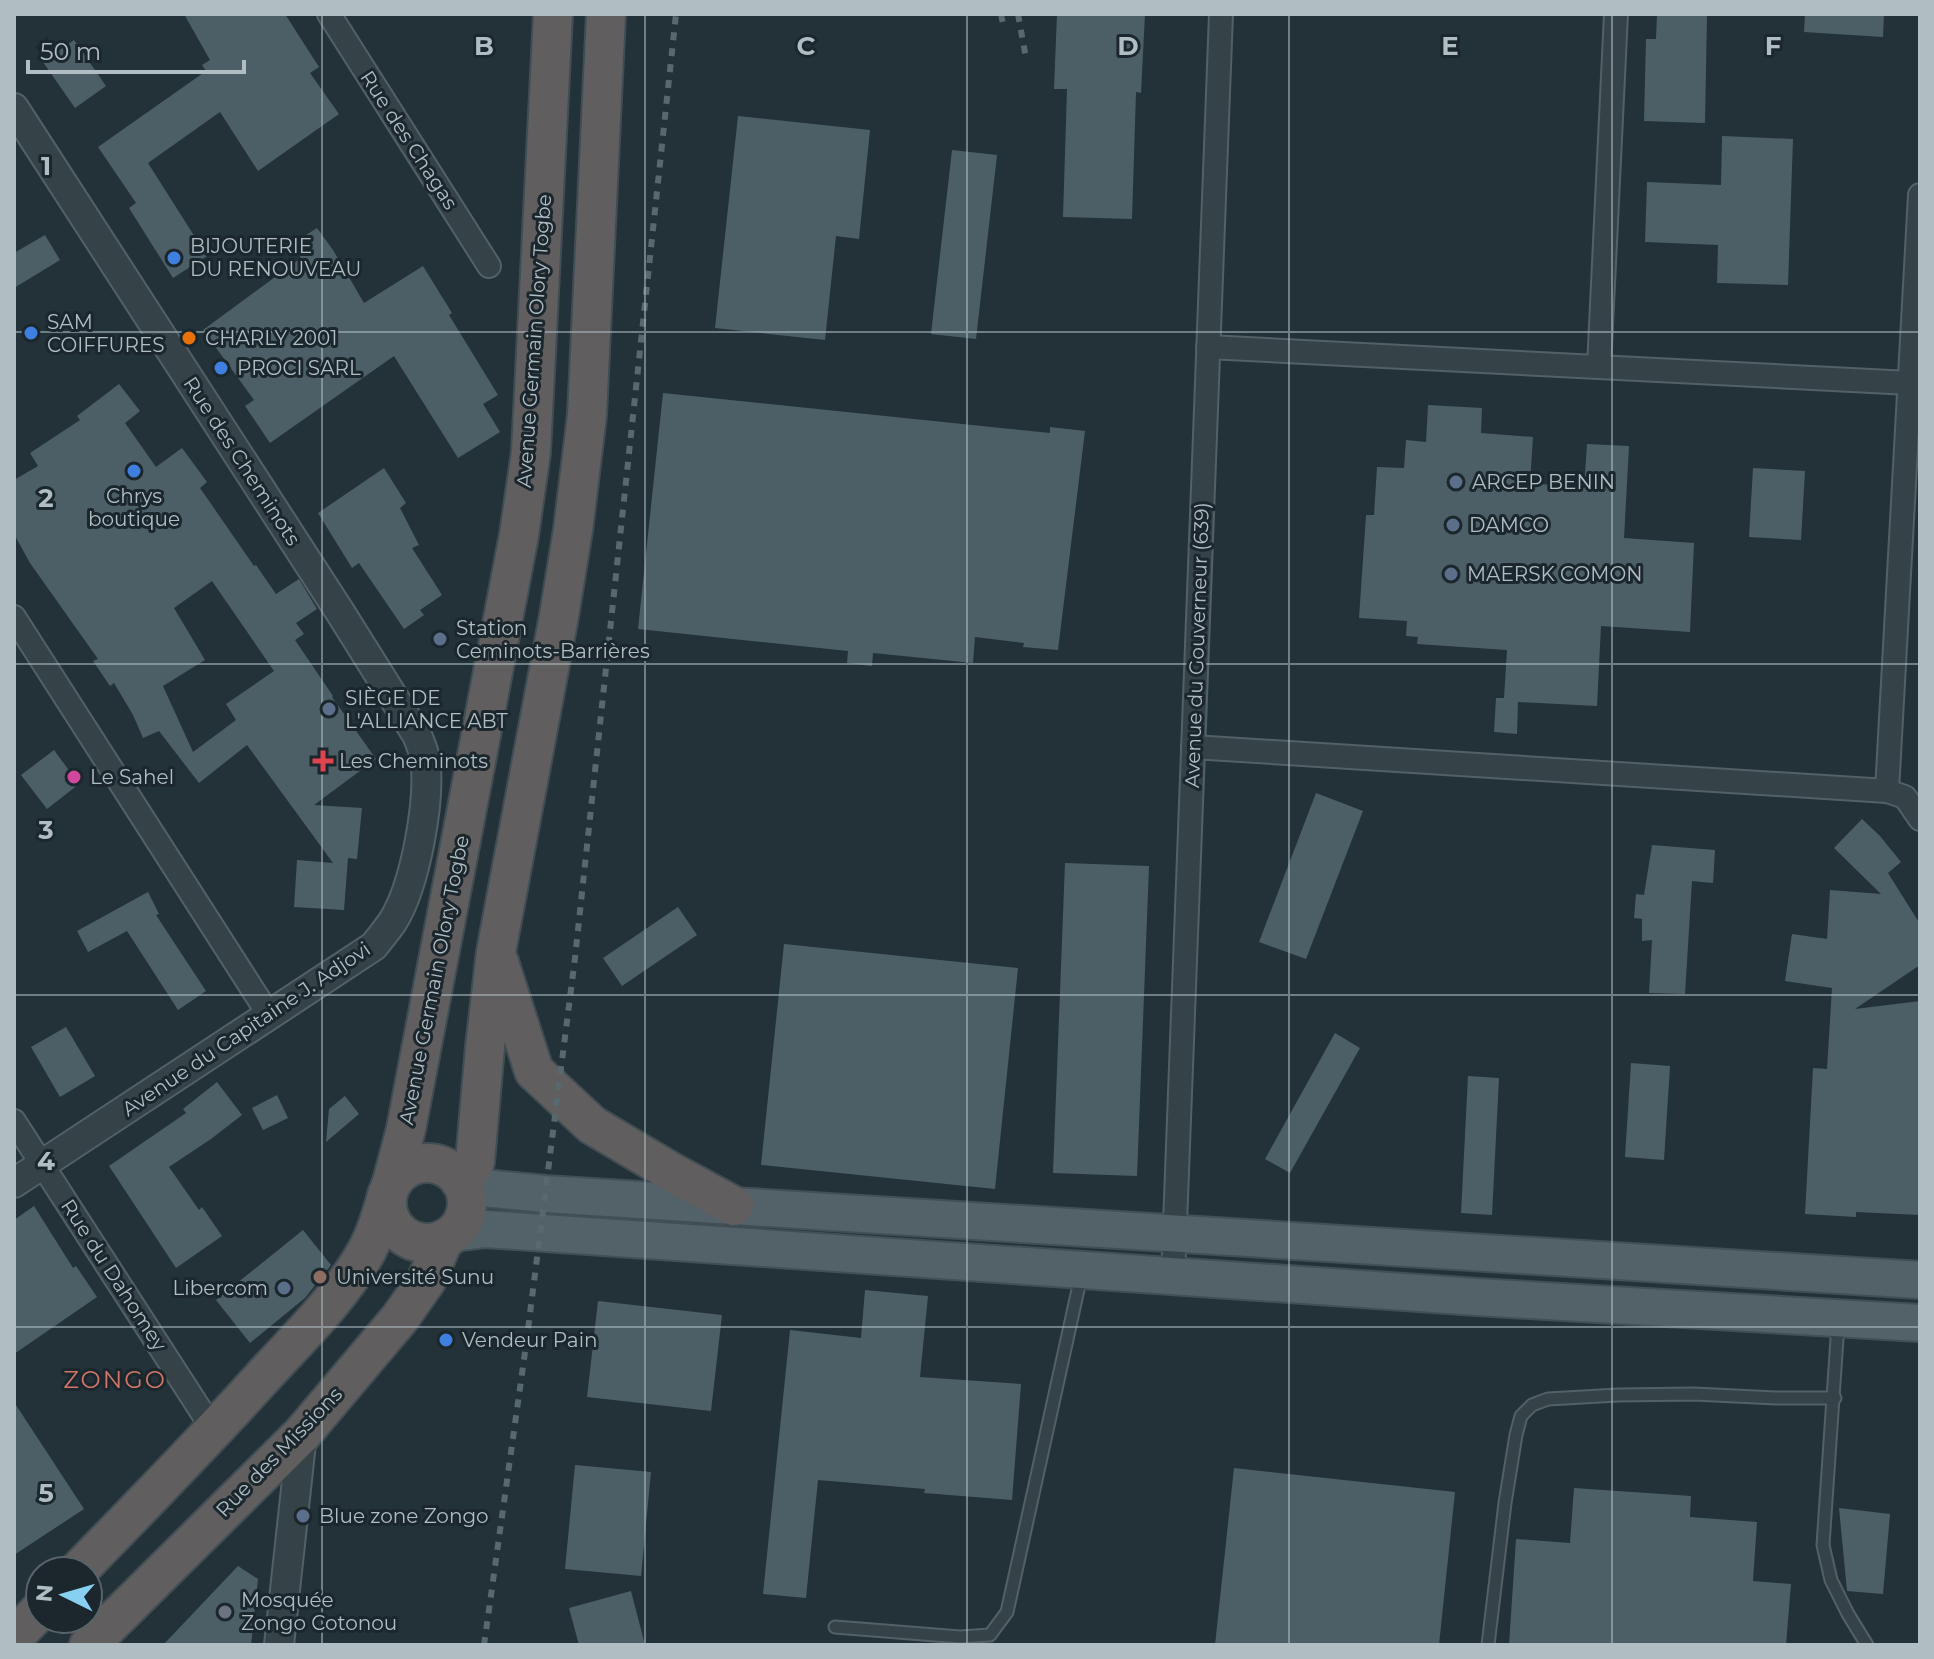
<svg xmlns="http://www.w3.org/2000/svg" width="1934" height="1659" font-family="Montserrat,sans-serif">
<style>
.building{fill:#4d5f66;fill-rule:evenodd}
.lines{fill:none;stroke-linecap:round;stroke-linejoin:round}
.service-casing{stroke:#536166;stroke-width:15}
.minor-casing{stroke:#536166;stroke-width:26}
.tertiary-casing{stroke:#536166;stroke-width:32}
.primary-casing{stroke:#424f54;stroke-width:40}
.trunk-casing{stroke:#404d53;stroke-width:42}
.service{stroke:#354348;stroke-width:11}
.minor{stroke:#354348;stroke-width:22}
.tertiary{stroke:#354348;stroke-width:28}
.primary{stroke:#536268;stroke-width:36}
.trunk{stroke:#605e5e;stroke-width:38}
.rail{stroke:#57686f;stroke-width:6;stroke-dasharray:8 8;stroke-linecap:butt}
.grid{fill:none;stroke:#b0bec4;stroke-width:2;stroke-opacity:0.55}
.shop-dot{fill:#3f7fe0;stroke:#1b272d;stroke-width:3}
.food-dot{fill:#e8710a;stroke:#1b272d;stroke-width:3}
.service-dot{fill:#5c6f8a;stroke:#1b272d;stroke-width:3}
.health-dot{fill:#e0444e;stroke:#1b272d;stroke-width:3}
.hotel-dot{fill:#d1479c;stroke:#1b272d;stroke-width:3}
.education-dot{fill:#8d6e63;stroke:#1b272d;stroke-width:3}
.worship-dot{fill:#6b7280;stroke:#1b272d;stroke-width:3}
.labels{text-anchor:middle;stroke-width:6;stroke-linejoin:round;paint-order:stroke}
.street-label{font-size:20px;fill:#b0bec4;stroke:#1b272d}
.poi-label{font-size:20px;fill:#b0bec4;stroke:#1b272d;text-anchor:start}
.quarter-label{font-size:24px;letter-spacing:2px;fill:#d0776a;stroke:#1b272d}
.grid-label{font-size:26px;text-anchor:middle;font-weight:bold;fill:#b0bec4;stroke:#1b272d;stroke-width:6;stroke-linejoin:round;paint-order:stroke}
</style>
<rect width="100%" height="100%" fill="#223238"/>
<!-- building -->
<g class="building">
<path d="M184 14H285L319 67 310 73 339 114 258 171 220 112 148 163 207 256 173 278 129 208 136 203 98 147 206 71 202 65 210 60Z"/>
<path d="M1057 14H1145L1141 93 1136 92 1132 219 1063 217 1067 89H1054Z"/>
<path d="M1657 14H1707L1705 123 1644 121 1646 39H1656Z"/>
<path d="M1805 14H1884L1883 37 1804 32Z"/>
<path d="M74 40 106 86 75 108 43 62Z"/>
<path d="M738 116 870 130 859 239 836 236 825 340 715 328Z"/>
<path d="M1722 136 1793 139 1788 285 1717 283 1718 245 1645 242 1647 182 1721 185Z"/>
<path d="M952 150 997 155 976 339 931 334Z"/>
<path d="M317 228 333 250 364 303 423 266 452 313 449 315 498 395 483 404 500 432 458 458 394 356 270 443 245 406 254 400 203 330 301 258 292 244Z"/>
<path d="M45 235 60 260 14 288V253Z"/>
<path d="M119 384 140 411 125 423 156 467 182 448 207 482 200 488 254 566 256 565 276 594 299 579 317 609 296 623 304 634 295 640 333 696 332 697 376 759 314 805 362 808 357 859 348 858 344 910 294 907 297 860 333 863 247 745 199 783 159 731 143 738 133 715 114 683 110 686 93 661 98 659 30 563 14 534V480L38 466 30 453 80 420 77 416ZM212 581 274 671 226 704 236 720 193 752 163 686 205 660 174 608Z"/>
<path d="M663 393 1050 433V427L1085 431 1058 650 1023 647 1024 643 975 637 973 663 873 653 872 666 847 663 848 651 638 629Z"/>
<path d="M1428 405 1482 408 1481 433 1533 437 1530 483 1584 488 1587 444 1629 446 1624 538 1694 543 1690 632 1601 626 1597 706 1518 702 1517 734 1494 732 1496 698H1504L1507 650 1417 644 1418 637 1406 636 1407 621 1359 618 1366 515H1374L1377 467 1404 468 1406 440 1426 442Z"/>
<path d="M384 468 406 503 400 508 419 545 412 548 442 595 420 610 424 615 404 629 359 563 352 568 318 513Z"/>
<path d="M1753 468 1805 471 1801 540 1749 537Z"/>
<path d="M54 750 79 784 47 809 21 775Z"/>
<path d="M1316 793 1363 811 1306 959 1259 942Z"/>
<path d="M1862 819 1880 836 1901 862 1888 873 1920 924V965L1855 1009 1920 1001V1215L1856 1212V1217L1805 1214 1813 1068 1827 1069 1832 988 1785 981 1792 934 1827 939 1830 890 1881 894 1834 848Z"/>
<path d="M1652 845 1715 850 1713 883 1692 881 1685 994 1649 993 1652 940 1642 941V919L1634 918 1636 894 1644 895Z"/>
<path d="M1065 863 1149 866 1137 1176 1053 1173Z"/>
<path d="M148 892 159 914 156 915 206 991 178 1010 127 931 88 952 77 931Z"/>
<path d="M678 907 697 935 622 986 603 958Z"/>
<path d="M784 944 1018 968 995 1189 761 1165Z"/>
<path d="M66 1027 95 1076 60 1097 31 1047Z"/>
<path d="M1335 1033 1360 1048 1290 1173 1265 1159Z"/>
<path d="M1631 1063 1670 1066 1664 1160 1625 1157Z"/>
<path d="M1468 1076 1499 1078 1492 1215 1461 1213Z"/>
<path d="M217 1082 242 1115 211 1139 169 1167 199 1210 202 1207 222 1236 176 1268 109 1166 186 1113 183 1109Z"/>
<path d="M277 1095 288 1118 263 1130 252 1108Z"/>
<path d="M345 1096 359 1114 326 1142 329 1109Z"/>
<path d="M34 1206 73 1268 76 1266 97 1297 14 1354V1220Z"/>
<path d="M303 1230 331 1265 305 1298 250 1343 216 1300Z"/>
<path d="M865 1290 928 1296 920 1377 1021 1384 1012 1500 924 1493 925 1489 818 1480 806 1598 763 1594 790 1330 861 1338Z"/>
<path d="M598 1301 722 1315 711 1411 587 1397Z"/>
<path d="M14 1402 84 1509 14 1555Z"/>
<path d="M575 1465 651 1472 641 1576 565 1569Z"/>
<path d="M1234 1468 1455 1492 1439 1645H1215Z"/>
<path d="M1574 1488 1691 1496 1690 1517 1757 1522 1753 1581 1791 1584 1786 1645H1509L1516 1539 1570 1543Z"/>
<path d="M1839 1508 1890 1514 1883 1594 1847 1591Z"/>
<path d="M238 1566 258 1579 251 1645H163Z"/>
<path d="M631 1591 645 1645H579L569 1608Z"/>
</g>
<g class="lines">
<defs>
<g id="service">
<path d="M1838 1324 1823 1545 1831 1580 1848 1614 1867 1645"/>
<path d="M835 1627 960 1637 990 1635 1007 1612 1081 1276"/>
<path d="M1488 1645 1505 1503 1516 1435 1521 1416 1532 1405 1548 1399 1618 1395 1694 1394 1776 1398H1835"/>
</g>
<g id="minor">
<path d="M329 14 489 266"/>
<path d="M1208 347 1910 383"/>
<path d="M1599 367 1616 14"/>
<path d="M14 617 269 1015"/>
<path d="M1193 747 1887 791 1905 797 1920 819"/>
<path d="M1887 791 1920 195"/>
<path d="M14 1121 214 1431"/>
<path d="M1173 1277 1221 14"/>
</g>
<g id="tertiary">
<path d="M14 108 340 612 417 735C420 743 424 751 425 759 431 800 415 886 393 921 387 930 380 938 374 946L14 1183"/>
<path d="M279 1645 302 1434"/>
</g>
<g id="primary">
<path d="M464 1186 545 1194 734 1206 1920 1280"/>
<path d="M454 1233 485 1229 1477 1297 1920 1323"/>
</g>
<g id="trunk">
<path d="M499 962 534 1071 592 1125 673 1173 734 1206"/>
<circle cx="427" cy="1203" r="40"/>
<path d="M460 1181 467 1175 475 1162 485 1047 496 952 559 616 573 530 587 415 606 14"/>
<path d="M392 1182 406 1129 519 535 531 452 553 14"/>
<path d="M78 1571C139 1508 201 1445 260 1380 297 1339 339 1300 366 1252 376 1234 382 1214 387 1195"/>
<path d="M14 1637 40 1610"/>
<path d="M89 1645 302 1434 400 1318 426 1281 444 1239"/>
</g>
</defs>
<!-- service casing -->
<use href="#service" class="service-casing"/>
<!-- minor casing -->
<use href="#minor" class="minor-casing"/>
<!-- tertiary casing -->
<use href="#tertiary" class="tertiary-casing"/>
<!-- primary casing -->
<use href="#primary" class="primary-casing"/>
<!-- trunk casing -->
<use href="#trunk" class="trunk-casing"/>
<!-- service -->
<use href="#service" class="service"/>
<!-- minor -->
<use href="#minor" class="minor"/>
<!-- tertiary -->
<use href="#tertiary" class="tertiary"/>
<!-- primary -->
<use href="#primary" class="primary"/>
<!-- trunk -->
<use href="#trunk" class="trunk"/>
<!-- rail -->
<g class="rail">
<path d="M1001 14 1004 29"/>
<path d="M1018 14 1026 58"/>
<path d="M484 1645 526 1345 575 958 676 14"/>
</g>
</g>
<!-- grid -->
<path class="grid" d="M322 14V1645M645 14V1645M967 14V1645M1289 14V1645M1612 14V1645M14 332H1920M14 664H1920M14 995H1920M14 1327H1920"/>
<!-- markers -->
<g class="shop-dot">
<circle cx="174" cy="258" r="8"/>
<circle cx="31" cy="333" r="8"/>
<circle cx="221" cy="368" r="8"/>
<circle cx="134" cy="471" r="8"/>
<circle cx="446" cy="1340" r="8"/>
</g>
<circle class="food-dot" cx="189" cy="338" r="8"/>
<g class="service-dot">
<circle cx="1456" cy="482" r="8"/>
<circle cx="1453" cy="525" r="8"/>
<circle cx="1451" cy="574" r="8"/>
<circle cx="440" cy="639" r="8"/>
<circle cx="329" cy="709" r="8"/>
<circle cx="284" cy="1288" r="8"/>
<circle cx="303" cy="1516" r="8"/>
</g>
<path class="health-dot" d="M319 749h8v8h8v8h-8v8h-8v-8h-8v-8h8z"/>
<circle class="hotel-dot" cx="74" cy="777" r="8"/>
<circle class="education-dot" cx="320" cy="1277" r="8"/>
<circle class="worship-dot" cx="225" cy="1612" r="8"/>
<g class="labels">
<!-- street labels -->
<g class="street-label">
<text transform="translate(409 140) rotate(57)" y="7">Rue des Chagas</text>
<text transform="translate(534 341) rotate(-86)" y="7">Avenue Germain Olory Togbe</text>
<text transform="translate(242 461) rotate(57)" y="7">Rue des Cheminots</text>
<text transform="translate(1197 645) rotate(-88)" y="7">Avenue du Gouverneur (639)</text>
<text transform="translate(434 980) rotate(-79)" y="7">Avenue Germain Olory Togbe</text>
<text transform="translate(246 1029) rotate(-34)" y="7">Avenue du Capitaine J. Adjovi</text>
<text transform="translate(114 1275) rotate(57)" y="7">Rue du Dahomey</text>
<text transform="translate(279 1452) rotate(-46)" y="7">Rue des Missions</text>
</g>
<!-- poi labels -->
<g class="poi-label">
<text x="190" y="253">BIJOUTERIE<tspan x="190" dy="23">DU RENOUVEAU</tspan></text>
<text x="47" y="329">SAM<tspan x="47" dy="23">COIFFURES</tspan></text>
<text x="205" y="345">CHARLY 2001</text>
<text x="237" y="375">PROCI SARL</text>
<text x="1472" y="489">ARCEP BENIN</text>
<text x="134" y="503" text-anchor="middle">Chrys<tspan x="134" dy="23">boutique</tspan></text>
<text x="1469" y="532">DAMCO</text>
<text x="1467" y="581">MAERSK COMON</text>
<text x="456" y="635">Station<tspan x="456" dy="23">Ceminots-Barrières</tspan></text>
<text x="345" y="705">SIÈGE DE<tspan x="345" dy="23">L'ALLIANCE ABT</tspan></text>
<text x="339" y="768">Les Cheminots</text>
<text x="90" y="784">Le Sahel</text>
<text x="336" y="1284">Université Sunu</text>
<text x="268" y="1295" text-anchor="end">Libercom</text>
<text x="462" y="1347">Vendeur Pain</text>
<text x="319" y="1523">Blue zone Zongo</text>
<text x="241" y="1607">Mosquée<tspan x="241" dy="23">Zongo Cotonou</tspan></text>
</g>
<!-- quarter labels -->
<g class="quarter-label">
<text x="115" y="1388">ZONGO</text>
</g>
</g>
<g class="grid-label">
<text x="484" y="55">B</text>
<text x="806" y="55">C</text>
<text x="1128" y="55">D</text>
<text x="1450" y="55">E</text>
<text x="1773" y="55">F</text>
<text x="46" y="175">1</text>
<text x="46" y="507">2</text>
<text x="46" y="839">3</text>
<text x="46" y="1170">4</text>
<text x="46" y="1502">5</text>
</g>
<!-- border -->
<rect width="1934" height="1659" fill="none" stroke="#b0bec4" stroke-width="32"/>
<!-- north arrow -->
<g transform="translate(64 1595) rotate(275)"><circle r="38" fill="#1b272d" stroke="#576369" stroke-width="2"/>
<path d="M0-6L14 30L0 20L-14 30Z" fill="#87d0f2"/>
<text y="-12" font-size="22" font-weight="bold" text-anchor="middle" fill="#b0bec4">N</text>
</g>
<!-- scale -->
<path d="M28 60v12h216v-12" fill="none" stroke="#b0bec4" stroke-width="4"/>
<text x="40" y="60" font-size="24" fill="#b0bec4" stroke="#1b272d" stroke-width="6" paint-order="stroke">50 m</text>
</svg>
